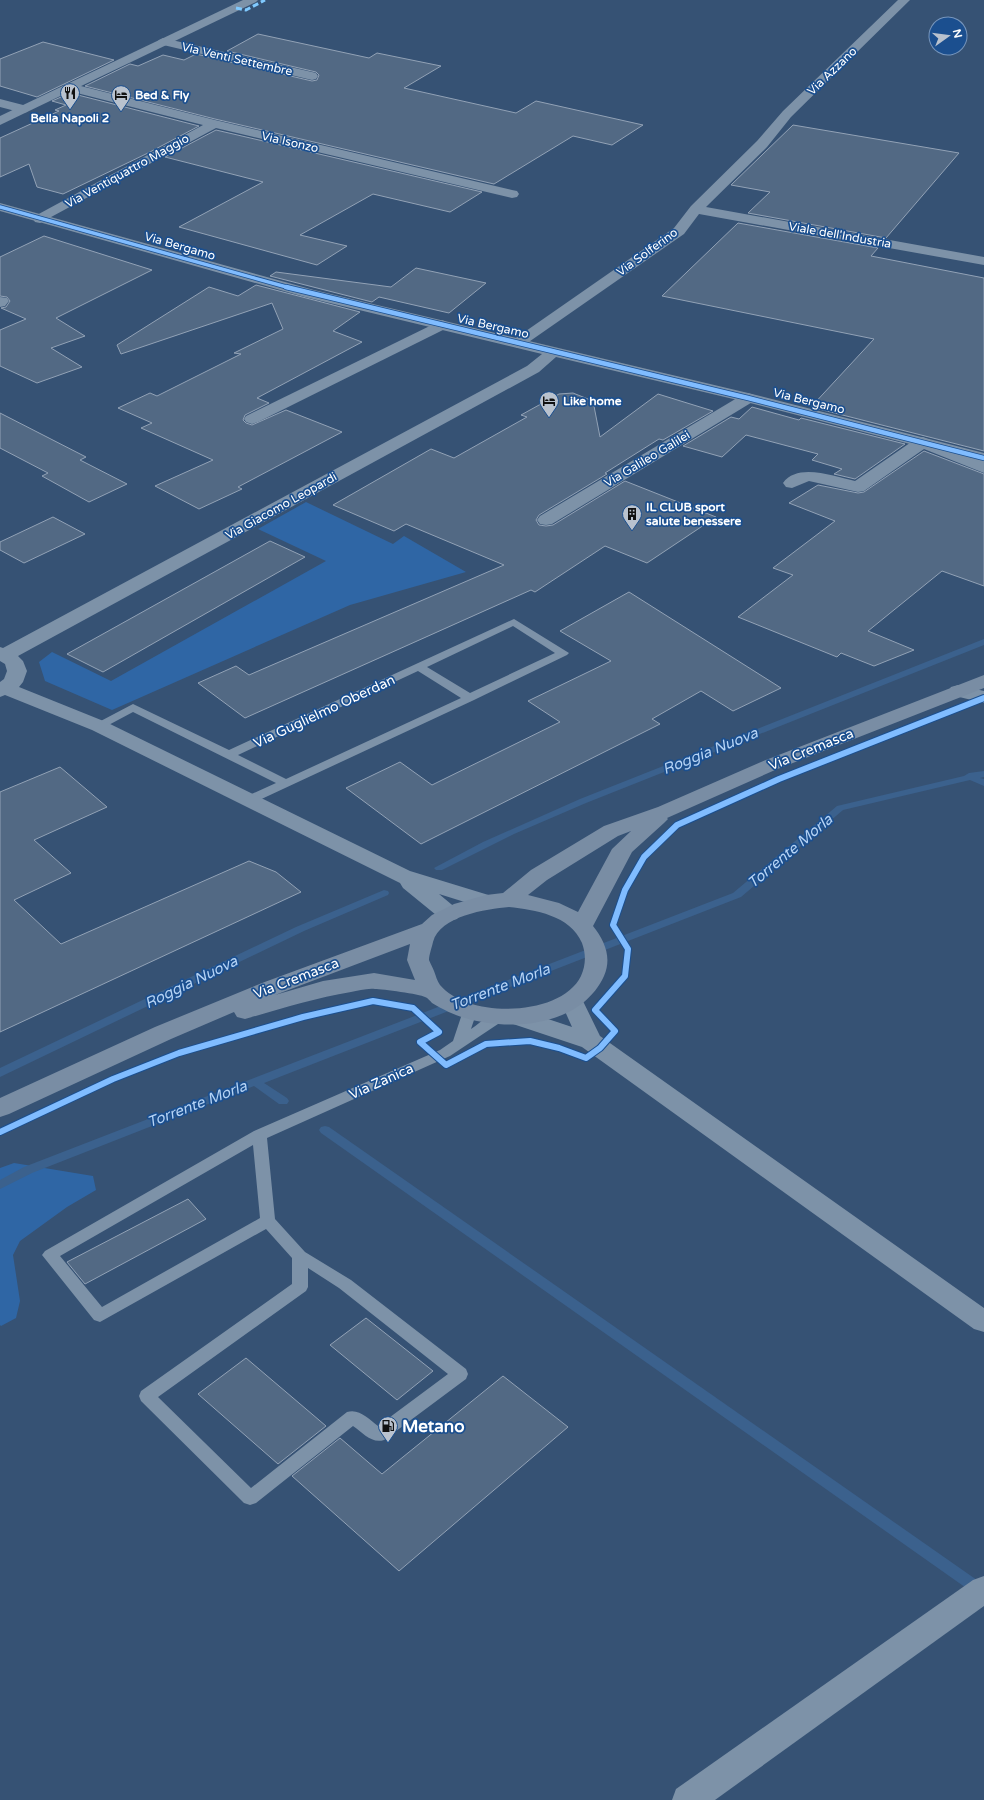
<svg xmlns="http://www.w3.org/2000/svg" width="984" height="1800" font-family="'Varela Round',sans-serif">
<style>
.green{fill:#2f66a5}
.lines{fill:none;stroke-linecap:round;stroke-linejoin:round}
.stream{fill:#3b618d;fill-rule:evenodd}
.building{fill:#526984;stroke:#92a2b6}
.service{fill:#7d92a8;fill-rule:evenodd}
.minor{fill:#7d92a8;fill-rule:evenodd}
.tertiary{fill:#7d92a8;fill-rule:evenodd}
.secondary{fill:#798da4;fill-rule:evenodd}
.quiet{stroke:#80caff;stroke-width:3;stroke-dasharray:6 3;stroke-linecap:butt}
.cycleway-far2-casing{stroke:#1b4f8f;stroke-width:5}
.cycleway-far1-casing{stroke:#1b4f8f;stroke-width:6}
.cycleway-casing{stroke:#1b4f8f;stroke-width:8}
.cycleway-far2{stroke:#80bcff;stroke-width:3.5}
.cycleway-far1{stroke:#80bcff;stroke-width:4.5}
.cycleway{stroke:#80bcff;stroke-width:6}
.labels{text-anchor:middle;stroke-width:3.5;stroke-linejoin:round;paint-order:stroke}
.far-street-label{font-size:12px;fill:#fff;stroke:#1b4f8f}
.far-poi-label{font-size:12px;font-weight:bold;fill:#fff;stroke:#1b4f8f;text-anchor:start}
.street-label{font-size:14px;fill:#fff;stroke:#1b4f8f}
.water-label{font-size:15px;font-style:italic;fill:#b5d3f5;stroke:#1b4f8f}
.near-poi-label{font-size:17px;font-weight:bold;fill:#fff;stroke:#1b4f8f;text-anchor:start}
</style>
<rect width="100%" height="100%" fill="#365274"/>
<!-- green -->
<g class="green">
<path d="M306 502 393 544 404 536 466 572 350 605 112 710 45 681 39 662 52 652 111 681 326 561 258 529Z"/>
<path d="M14 1163 93 1176 96 1190 67 1207 20 1241 13 1255 20 1301 16 1318 1 1326 0 1325V1168Z"/>
</g>
<g class="lines">
<!-- stream -->
<g class="stream">
<path d="M984 639V645L586 803 514 834 442 870H436L434 868 483 842 580 799Z"/>
<path d="M984 771V777L980 778 984 779V786L970 780 843 810 741 897 264 1083 287 1098 289 1101 287 1104H279L254 1086 32 1173 0 1189V1180L24 1167 733 893 837 806 964 776 969 773Z"/>
<path d="M384 890 388 891 389 893 388 895 304 931 0 1077V1068L296 927Z"/>
<path d="M325 1126 329 1127 984 1585V1599L979 1597 321 1133 319 1130 321 1127Z"/>
</g>
</g>
<!-- building -->
<g class="building">
<path d="M258 34 369 58 377 53 441 66 404 88 516 113 536 101 643 125 612 145 573 136 494 184 215 119 85 86 130 64 138 66 163 55 184 60 196 54 312 81 317 80 319 75 316 72 227 51Z"/>
<path d="M43 42 114 60 37 97 0 86V59Z"/>
<path d="M70 93 199 126 148 153 63 194 37 187 29 164 0 177V138L59 111 55 110 66 105 52 101Z"/>
<path d="M793 125 959 153 886 238 748 213 770 192 731 185Z"/>
<path d="M216 130 482 192 450 212 373 194 300 235 347 246 317 265 179 227 263 182 165 157Z"/>
<path d="M738 223 878 248 871 256 984 278V451L811 407 874 339 662 296Z"/>
<path d="M44 236 152 270 56 318 85 336 51 348 82 367 37 383 0 366V330L26 319 1 308 6 307 10 301 7 297 0 296V257Z"/>
<path d="M416 268 486 283 449 313 379 297 372 302 270 276 276 272 391 287Z"/>
<path d="M256 285 360 312 333 331 362 342 257 398 269 403 245 415 243 420 246 423 252 425 286 410 342 432 238 487 242 489 199 509 155 486 213 460 141 428 152 423 118 408 150 393 157 396 241 354 234 353 283 329 272 303 121 354 117 345 209 287 238 296Z"/>
<path d="M573 393 593 401 600 437 658 394 713 411 663 440 659 439 605 473 607 474 539 515 536 520 539 525 546 526 553 525 625 481 716 517 647 563 605 546 535 592 531 590 245 718 198 683 236 666 249 675 504 565 406 524 394 531 333 505 431 449 454 458 527 417 521 415 559 394Z"/>
<path d="M752 407 799 420 801 418 905 444 855 479 834 474 842 469 812 460 818 454 746 435 722 457 683 446 731 417 739 419Z"/>
<path d="M0 413 86 457 80 460 127 484 89 502 42 476 48 473 0 448Z"/>
<path d="M924 451 984 474V586L942 571 868 631 914 650 874 666 841 653 837 657 738 617 793 575 773 568 835 521 789 503 818 485 858 493 864 492Z"/>
<path d="M53 517 85 534 24 563 0 550V542Z"/>
<path d="M270 541 305 557 103 672 67 654Z"/>
<path d="M629 592 781 688 733 711 701 691 652 719 660 724 421 844 346 788 400 762 432 785 560 722 528 701 611 661 560 631Z"/>
<path d="M60 767 107 807 34 840 71 873 14 900 61 944 249 861 276 872 301 892 0 1032V792Z"/>
<path d="M188 1199 206 1219 85 1284 67 1262Z"/>
<path d="M366 1318 433 1371 397 1400 330 1345Z"/>
<path d="M246 1358 326 1426 278 1464 198 1394Z"/>
<path d="M503 1376 568 1427 399 1571 292 1476 340 1438 382 1474Z"/>
</g>
<g class="lines">
<!-- service -->
<g class="service">
<path d="M514 619 569 653 567 655 474 700 253 803H245L243 800 245 797 276 783 133 712 103 728H95L93 726 95 724 133 704 229 750ZM513 626 555 653 470 693 427 667ZM418 671 461 698 286 779 238 755Z"/>
<path d="M470 1006 475 1008 477 1011 471 1029C480 1023 492 1011 504 1014L506 1017 504 1020 450 1056 267 1138 275 1219 305 1252 351 1280 466 1369 468 1374 466 1379 384 1440C372 1444 363 1433 353 1426L256 1503 250 1505 244 1503 141 1401 139 1396 141 1391 292 1284V1258L266 1229 100 1322 94 1320 42 1255 45 1251 254 1131 440 1050 453 1041 463 1011 465 1008ZM253 1145 260 1218 102 1307 60 1256ZM308 1268 339 1288 448 1374 378 1426C369 1419 359 1408 347 1412L251 1488 158 1397 306 1291 308 1287Z"/>
</g>
<!-- minor -->
<g class="minor">
<path d="M898 0H910L791 117 767 147 706 207 984 257V265L699 214 684 234 523 346 518 348 513 346 510 343 513 340 674 228 691 206 757 141 783 111Z"/>
<path d="M163 38 312 72 316 73 318 76 316 79 312 80 159 44 157 42 159 40Z"/>
<path d="M69 83 215 120 512 190 517 191 519 194 517 197 512 198 216 128 40 223 35 222 33 219 35 216 203 125 65 90 63 87 65 84Z"/>
<path d="M0 99 27 106 29 109 27 112 23 113 0 107Z"/>
<path d="M0 297 7 298 9 301 5 306 0 307Z"/>
<path d="M442 320 447 322 450 325 447 328 258 422 252 424 246 422 244 419 246 416Z"/>
<path d="M748 393 754 395 756 398 754 401 552 524 546 525 540 524 537 520 540 516 742 395Z"/>
<path d="M923 437 984 462V473L924 449 864 491 858 492 809 481 792 488 786 487 783 483C798 462 835 477 855 481L917 438Z"/>
<path d="M958 685 984 691V703L951 695 948 691 951 687Z"/>
<path d="M572 992 580 995 600 1036 984 1308V1332L974 1329 582 1047 510 1023 506 1017 510 1011 518 1009 572 1027 560 1000 564 995Z"/>
<path d="M984 1576V1606L715 1800H672L676 1789 973 1580Z"/>
</g>
<!-- tertiary -->
<g class="tertiary">
<path d="M243 0H258L256 2 0 125V116Z"/>
<path d="M0 203 314 290 748 393 984 453V463L746 402 556 357 539 372 18 656 23 661 27 671 23 682 19 687 106 722 410 871 495 897 498 902 495 907 487 909 439 894 457 909 460 914 457 919 449 921 441 919 403 888 400 883 92 730 5 695 0 697V682L4 679 7 671 5 664 0 661V647L3 648 527 366 542 354 305 297 0 211Z"/>
</g>
<!-- secondary -->
<path class="secondary" d="M984 675V688L775 770 667 818 668 819 664 823 632 852 593 926C605 941 612 958 604 976 581 1026 512 1032 465 1018 454 1015 442 1009 432 1003 430 1001 428 998 425 997 420 994 382 989 375 989 367 988 358 991 351 992 315 998 280 1009 245 1019L237 1017 234 1012 171 1039 9 1114 0 1117V1098L155 1027 262 983 422 924 432 915 454 904 486 895 503 893 531 870 604 826 658 807 761 762ZM631 831 612 849 578 912 559 903 528 895 547 880 618 836ZM509 907C535 910 570 915 582 943 586 954 586 965 581 976 561 1017 468 1019 440 985 437 981 436 976 434 971 433 968 430 963 429 960 429 955 432 947 433 942 440 916 486 909 509 907ZM410 944 407 960 415 980 374 973 323 981 275 995Z"/>
<!-- quiet -->
<path class="quiet" d="M236 8 246 10 265 0"/>
<defs>
<path id="cycleway-far2" d="M0 207 290 288"/>
<path id="cycleway-far1" d="M286 287 748 398 984 458"/>
<path id="cycleway" d="M0 1132 113 1079 179 1053 303 1017 373 1001 413 1008 439 1032 420 1042 446 1065 486 1044 530 1041 559 1048 586 1058 600 1048 615 1031 595 1010 625 976 628 949 613 925 625 890 644 857 677 825 779 779 984 698"/>
</defs>
<!-- cycleway-far2 casing -->
<use href="#cycleway-far2" class="cycleway-far2-casing"/>
<!-- cycleway-far1 casing -->
<use href="#cycleway-far1" class="cycleway-far1-casing"/>
<!-- cycleway casing -->
<use href="#cycleway" class="cycleway-casing"/>
<!-- cycleway-far2 -->
<use href="#cycleway-far2" class="cycleway-far2"/>
<!-- cycleway-far1 -->
<use href="#cycleway-far1" class="cycleway-far1"/>
<!-- cycleway -->
<use href="#cycleway" class="cycleway"/>
</g>
<!-- icons -->
<defs>
<symbol id="restaurant-pin" viewBox="-11 -11 22 30"><path d="M0 17L-7.5 6A9.5 9.5 0 1 1 7.5 6Z" fill="#b9c2ce" stroke="#1b4f8f"/><path d="M-5-6h1v4h1v-4h1v4h1v-4h1v5L-1.5 .5V6h-2V.5L-5-1ZM5-6V6H3V1.5H1.5Q1.5-4 5-6Z" fill="#111"/></symbol>
<symbol id="hotel-pin" viewBox="-11 -11 22 30"><path d="M0 17L-7.5 6A9.5 9.5 0 1 1 7.5 6Z" fill="#b9c2ce" stroke="#1b4f8f"/><path d="M-6-4.5h1.5V1H6V5H4.5V3h-9V5H-6ZM-4 0a1.8 1.8 0 1 1 3.6 0ZM.5 0V-2.5h3Q6-2.5 6 0Z" fill="#111"/></symbol>
<symbol id="building-pin" viewBox="-11 -11 22 30"><path d="M0 17L-7.5 6A9.5 9.5 0 1 1 7.5 6Z" fill="#b9c2ce" stroke="#1b4f8f"/><path d="M-4-6H4V6H1V3H-1V6H-4ZM-2.5-4.3h1.7v1.8h-1.7ZM.8-4.3h1.7v1.8H.8ZM-2.5-1h1.7V.8h-1.7ZM.8-1h1.7V.8H.8Z" fill="#111"/></symbol>
<symbol id="fuel-pin" viewBox="-11 -11 22 30"><path d="M0 17L-7.5 6A9.5 9.5 0 1 1 7.5 6Z" fill="#b9c2ce" stroke="#1b4f8f"/><path d="M-5.5-6h7V0h2V4h1.3V-2.5L3-4.5l.8-.8L6-3V5H2.5V1h-1V6h-7ZM-4.2-4.7v3.2H.2V-4.7Z" fill="#111"/></symbol>
</defs>
<g fill-rule="evenodd">
<use href="#restaurant-pin" x="59" y="82" width="22" height="30"/>
<use href="#hotel-pin" x="110" y="84" width="22" height="30"/>
<use href="#hotel-pin" x="538" y="390" width="22" height="30"/>
<use href="#building-pin" x="621" y="503" width="22" height="30"/>
<use href="#fuel-pin" x="377" y="1415" width="22" height="30"/>
</g>
<g class="labels">
<!-- far-street labels -->
<g class="far-street-label">
<text transform="translate(237 59) rotate(13)" y="4">Via Venti Settembre</text>
<text transform="translate(832 71) rotate(-44)" y="4">Via Azzano</text>
<text transform="translate(290 142) rotate(13)" y="4">Via Isonzo</text>
<text transform="translate(127 171) rotate(-29)" y="4">Via Ventiquattro Maggio</text>
<text transform="translate(840 235) rotate(10)" y="4">Viale dell'Industria</text>
<text transform="translate(180 246) rotate(16)" y="4">Via Bergamo</text>
<text transform="translate(647 252) rotate(-36)" y="4">Via Solferino</text>
<text transform="translate(493 326) rotate(13)" y="4">Via Bergamo</text>
<text transform="translate(809 401) rotate(14)" y="4">Via Bergamo</text>
<text transform="translate(647 459) rotate(-31)" y="4">Via Galileo Galilei</text>
<text transform="translate(281 506) rotate(-29)" y="4">Via Giacomo Leopardi</text>
</g>
<!-- far-poi labels -->
<g class="far-poi-label">
<text x="135" y="99">Bed &amp; Fly</text>
<text x="70" y="122" text-anchor="middle">Bella Napoli 2</text>
<text x="563" y="405">Like home</text>
<text x="646" y="511">IL CLUB sport<tspan x="646" dy="14">salute benessere</tspan></text>
</g>
<!-- street labels -->
<g class="street-label">
<text transform="translate(324 711) rotate(-25)" y="5">Via Guglielmo Oberdan</text>
<text transform="translate(811 749) rotate(-22)" y="5">Via Cremasca</text>
<text transform="translate(296 978) rotate(-21)" y="5">Via Cremasca</text>
<text transform="translate(381 1081) rotate(-24)" y="5">Via Zanica</text>
</g>
<!-- water labels -->
<g class="water-label">
<text transform="translate(710 751) rotate(-22)" y="5">Roggia Nuova</text>
<text transform="translate(790 851) rotate(-40)" y="5">Torrente Morla</text>
<text transform="translate(191 982) rotate(-26)" y="5">Roggia Nuova</text>
<text transform="translate(500 987) rotate(-21)" y="5">Torrente Morla</text>
<text transform="translate(197 1104) rotate(-21)" y="5">Torrente Morla</text>
</g>
<!-- near-poi labels -->
<g class="near-poi-label">
<text x="402" y="1432">Metano</text>
</g>
</g>
<!-- north arrow -->
<g transform="translate(948 36) rotate(76)"><circle r="19" fill="#1b4f8f" stroke="#7695bc"/>
<path d="M0-3L7 15L0 10L-7 15Z" fill="#b9c2ce"/>
<text y="-6" font-size="11" font-weight="bold" text-anchor="middle" fill="#ffffff">N</text>
</g>
</svg>
